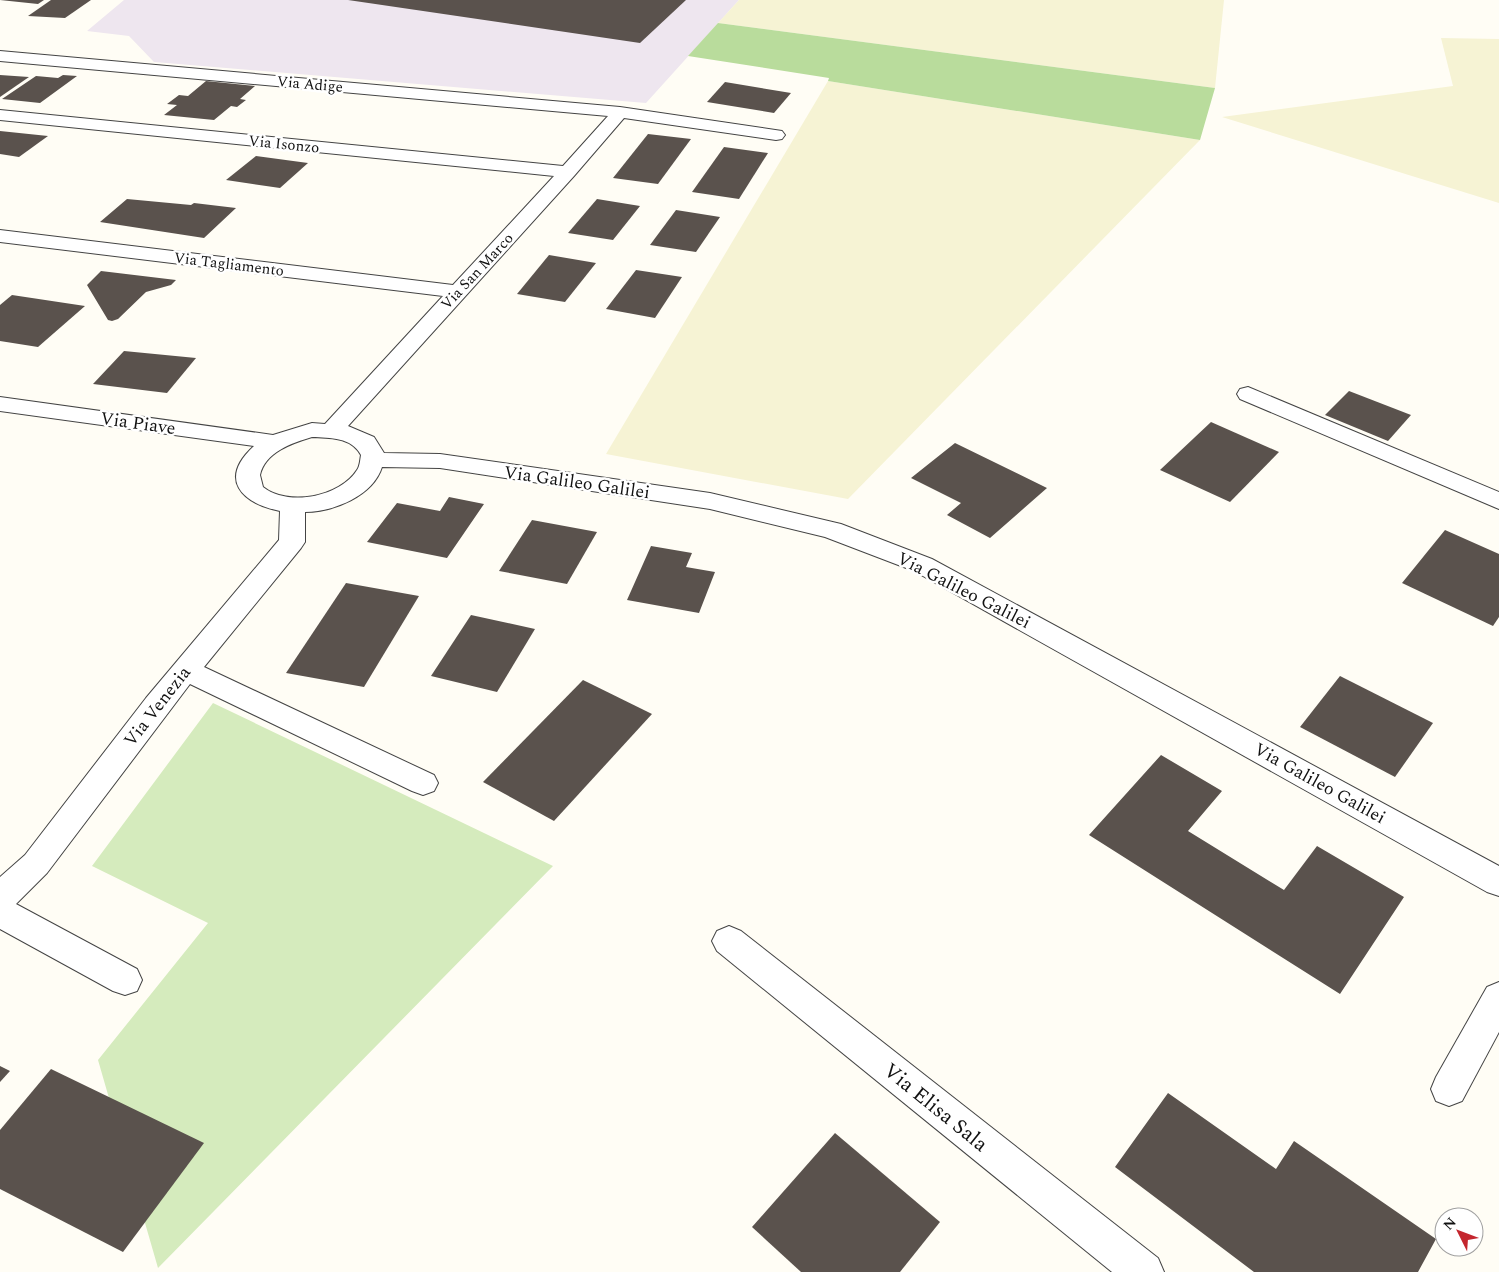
<svg xmlns="http://www.w3.org/2000/svg" width="1499" height="1272" font-family="Spectral,serif">
<style>
.industrial{fill:#eee6ef}
.farmland{fill:#f6f3d4}
.green{fill:#d5ebbd}
.forest{fill:#b9dc9c}
.building{fill:#5a524d}
.lines{fill:none;stroke-linecap:round;stroke-linejoin:round}
.minor-casing{stroke:#444;stroke-width:2}
.minor{fill:#fff;fill-rule:evenodd}
.labels{text-anchor:middle;stroke-width:5;stroke-linejoin:round;paint-order:stroke}
.far-street-label{font-size:15px;fill:#111;stroke:#fff}
.street-label{font-size:18px;fill:#111;stroke:#fff}
.near-street-label{font-size:21px;fill:#111;stroke:#fff}
</style>
<rect width="100%" height="100%" fill="#fffdf5"/>
<!-- industrial -->
<path class="industrial" d="M124 0H739L646 103 154 62 129 36 87 31Z"/>
<!-- farmland -->
<g class="farmland">
<path d="M739 0H1224L1215 88 718 23Z"/>
<path d="M1441 38 1499 39V203L1222 117 1453 86Z"/>
<path d="M828 81 1200 140 848 499 606 454Z"/>
</g>
<!-- green -->
<path class="green" d="M213 703 553 866 158 1268 98 1060 208 923 92 866Z"/>
<!-- forest -->
<path class="forest" d="M718 23 1215 88 1200 140 828 81 829 78 688 56Z"/>
<!-- building -->
<g class="building">
<path d="M0 0H44L38 4Z"/>
<path d="M51 0H91L65 18 28 16Z"/>
<path d="M348 0H686L640 43Z"/>
<path d="M0 75 29 77 0 97Z"/>
<path d="M63 75 77 76 40 103 2 99 36 76 58 78Z"/>
<path d="M206 81 255 86 240 99 246 100 237 107 231 106 214 120 164 115 177 105 167 104 179 95 188 96Z"/>
<path d="M725 82 791 93 774 113 707 102Z"/>
<path d="M0 131 48 136 19 157 0 154Z"/>
<path d="M648 134 691 139 658 184 613 178Z"/>
<path d="M724 147 768 153 739 199 692 192Z"/>
<path d="M256 156 308 163 280 188 226 180Z"/>
<path d="M127 199 191 205 194 203 236 208 204 238 100 222Z"/>
<path d="M597 199 640 206 613 240 568 233Z"/>
<path d="M676 210 720 217 696 252 650 245Z"/>
<path d="M549 255 596 263 565 302 517 294Z"/>
<path d="M636 270 682 277 655 318 606 309Z"/>
<path d="M101 271 176 280 171 285 146 292 118 319 112 321 108 320 87 285Z"/>
<path d="M12 295 85 306 38 347 0 341V305Z"/>
<path d="M124 351 196 358 167 393 93 384Z"/>
<path d="M1349 391 1411 415 1388 441 1325 415Z"/>
<path d="M1211 422 1279 452 1230 502 1160 470Z"/>
<path d="M955 443 1047 488 990 538 947 515 961 503 911 478Z"/>
<path d="M449 497 484 504 447 558 367 542 397 503 440 511Z"/>
<path d="M532 520 597 532 567 584 499 571Z"/>
<path d="M1445 530 1499 554V617L1493 626 1402 583Z"/>
<path d="M651 546 692 553 686 567 715 572 699 613 627 600Z"/>
<path d="M346 583 419 596 364 687 286 673Z"/>
<path d="M471 615 535 629 497 692 431 676Z"/>
<path d="M1340 676 1433 723 1395 777 1300 727Z"/>
<path d="M583 680 652 714 554 821 483 782Z"/>
<path d="M1161 755 1222 791 1188 831 1284 890 1317 846 1404 897 1340 994 1089 835Z"/>
<path d="M0 1066 10 1071 0 1082Z"/>
<path d="M51 1069 204 1143 123 1252 0 1189V1130Z"/>
<path d="M1168 1093 1276 1169 1294 1141 1436 1239 1418 1272H1254L1115 1167Z"/>
<path d="M835 1133 940 1222 900 1272H801L752 1227Z"/>
</g>
<g class="lines">
<defs>
<g id="minor">
<path d="M0 51 620 107 782 131 785 135 782 139 776 140 624 118 574 176 348 426 374 437 384 453 440 454 710 493 841 524 932 559 1499 866V896L1487 892 914 571 825 537 710 509 440 468 382 467C373 496 333 512 305 512V542L301 548 204 667 434 775 438 783 434 791 423 795 412 791 190 684 47 873 16 904 137 969 142 980 137 991 125 995 113 991 0 929V877L25 855 146 698 279 540 280 511C241 503 218 479 254 446L0 411V397L273 435 312 423 325 424 443 296 0 242V230L453 285 554 176 0 120V110L563 166 608 116 0 61ZM312 437C331 438 351 437 361 455 360 460 360 466 357 470 340 497 288 507 263 487L260 475C265 452 292 443 312 437Z"/>
<path d="M1248 387 1499 492V509L1240 399 1237 394 1240 389Z"/>
<path d="M729 926 741 931 1158 1258 1164 1272H1112L717 951 712 941 717 931Z"/>
<path d="M1499 982V1032L1462 1101 1449 1106 1436 1101 1431 1089 1436 1077 1487 987Z"/>
</g>
</defs>
<!-- minor casing -->
<use href="#minor" class="minor-casing"/>
<!-- minor -->
<use href="#minor" class="minor"/>
</g>
<g class="labels">
<!-- far-street labels -->
<g class="far-street-label">
<text transform="translate(310 84) rotate(5)" y="5">Via Adige</text>
<text transform="translate(284 144) rotate(6)" y="5">Via Isonzo</text>
<text transform="translate(229 264) rotate(7)" y="5">Via Tagliamento</text>
<text transform="translate(477 271) rotate(-47)" y="5">Via San Marco</text>
</g>
<!-- street labels -->
<g class="street-label">
<text transform="translate(138 423) rotate(8)" y="6">Via Piave</text>
<text transform="translate(577 482) rotate(8)" y="6">Via Galileo Galilei</text>
<text transform="translate(964 590) rotate(27)" y="6">Via Galileo Galilei</text>
<text transform="translate(157 706) rotate(-52)" y="6">Via Venezia</text>
<text transform="translate(1320 783) rotate(29)" y="6">Via Galileo Galilei</text>
</g>
<!-- near-street labels -->
<g class="near-street-label">
<text transform="translate(936 1107) rotate(39)" y="7">Via Elisa Sala</text>
</g>
</g>
<!-- north arrow -->
<g transform="translate(1459 1232) rotate(312)"><circle r="24" fill="#ffffff" stroke="#a0a0a0"/>
<path d="M0-4L9 19L0 12L-9 19Z" fill="#c4262e"/>
<text y="-8" font-size="14" font-weight="bold" text-anchor="middle" fill="#111111">N</text>
</g>
</svg>
